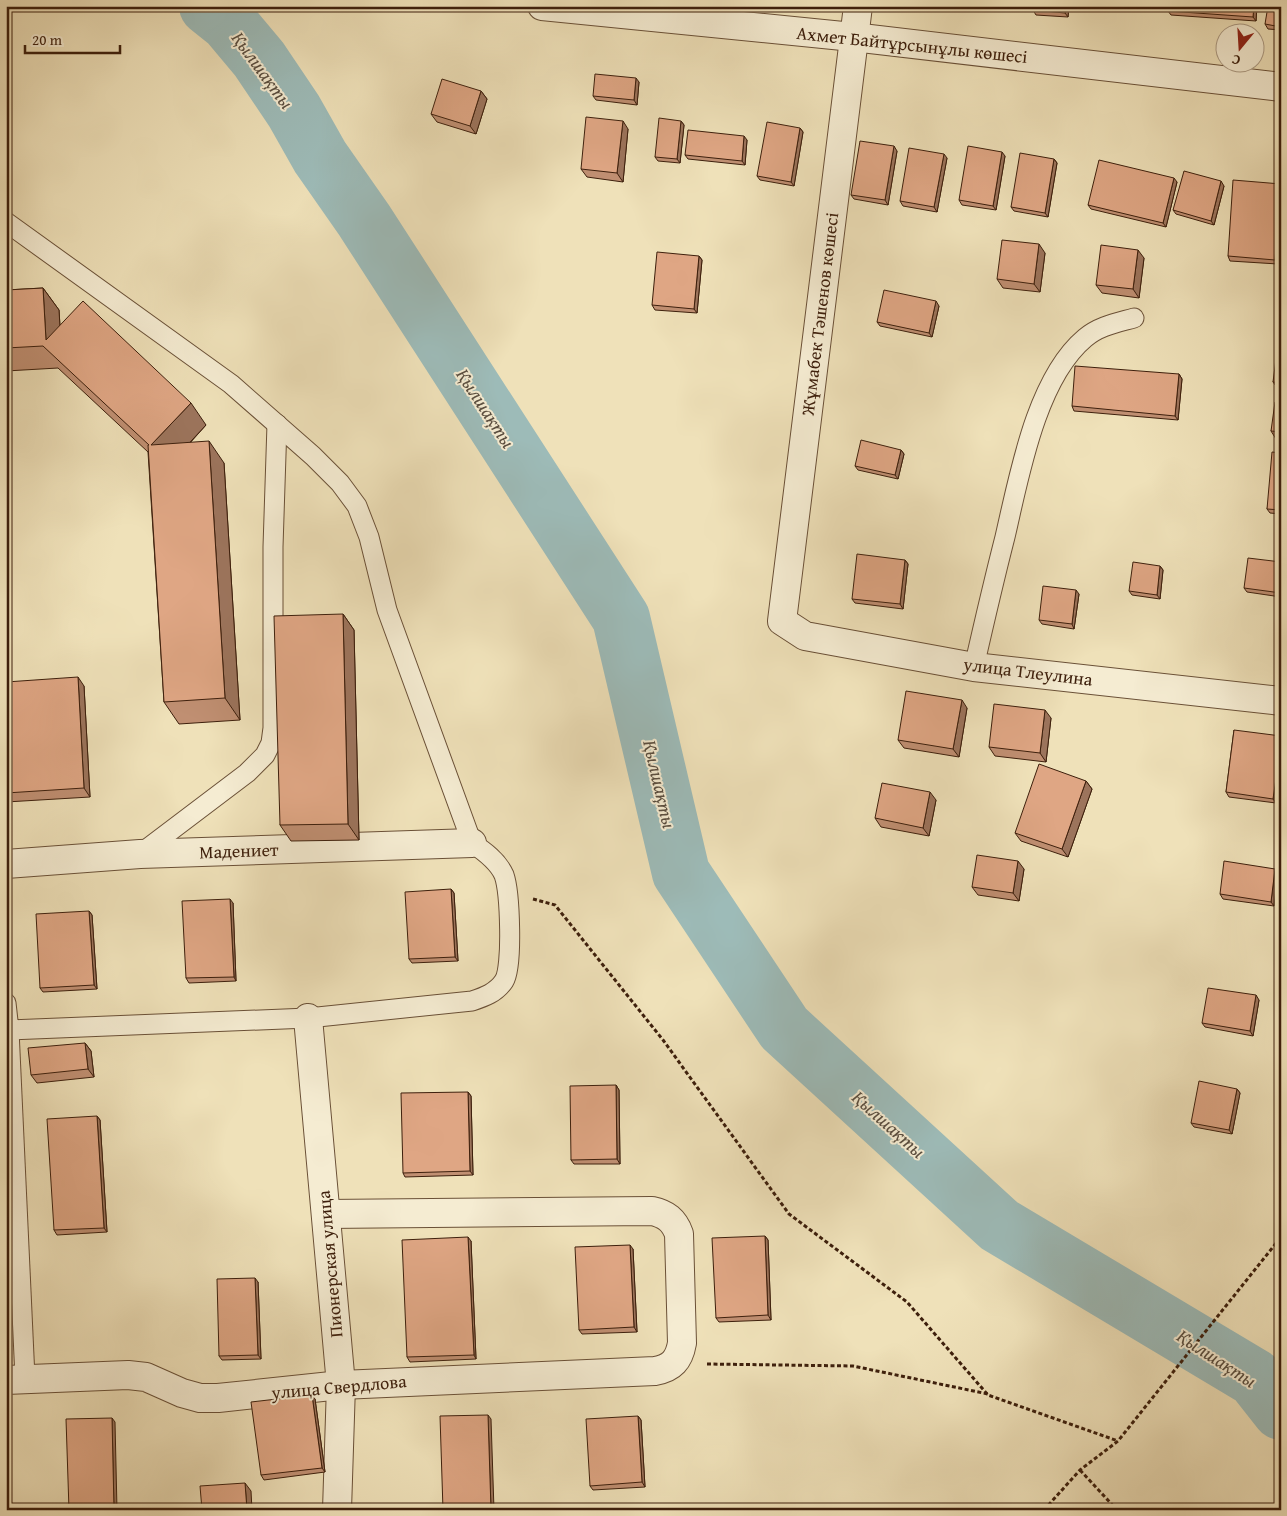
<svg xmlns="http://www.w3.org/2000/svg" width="1287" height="1516" font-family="'Gentium Book Plus',serif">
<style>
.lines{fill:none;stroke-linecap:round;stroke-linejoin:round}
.river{stroke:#9dbbb8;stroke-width:58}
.lane-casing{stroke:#6a5037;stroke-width:21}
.street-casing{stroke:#6a5037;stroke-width:30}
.path{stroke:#3d1f0c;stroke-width:3;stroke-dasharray:4 2.5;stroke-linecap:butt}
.lane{stroke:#f5ecd2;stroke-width:19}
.street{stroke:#f5ecd2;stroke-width:28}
.wall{fill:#c08f72;stroke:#3d1f0c}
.shaded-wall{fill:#9c745c;stroke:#3d1f0c}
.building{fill:#dfa684;stroke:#3d1f0c}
.labels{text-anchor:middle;stroke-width:4;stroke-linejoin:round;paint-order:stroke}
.street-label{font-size:18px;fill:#3d1f0c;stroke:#f5ecd2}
.water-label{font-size:19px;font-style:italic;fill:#5a4e40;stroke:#f5ecd2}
</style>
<rect width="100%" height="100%" fill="#efe1b9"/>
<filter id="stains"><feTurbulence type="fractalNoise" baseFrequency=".004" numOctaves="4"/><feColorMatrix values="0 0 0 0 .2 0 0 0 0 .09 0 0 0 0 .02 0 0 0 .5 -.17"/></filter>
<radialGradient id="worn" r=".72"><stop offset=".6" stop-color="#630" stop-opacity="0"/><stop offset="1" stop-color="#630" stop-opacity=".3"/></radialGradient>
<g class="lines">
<!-- river -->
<path class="river" d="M208 6 228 22 259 59 294 111 320 157 364 220 621 618 681 873 784 1028 999 1225 1255 1378 1281 1411"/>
<defs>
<g id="lane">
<path d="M6 222 231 384 313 456 340 483 357 506 369 537 387 610 472 843C484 851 498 861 504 875 510 892 513 967 504 981 496 993 484 997 472 1001L308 1018 9 1030 6 1003"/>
<path d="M974 667C984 623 994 580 1005 537 1019 477 1036 379 1085 338 1099 326 1116 323 1134 318"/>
<path d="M140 854 247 773 265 755 271 743 273 728V547L277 424"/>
<path d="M9 1030 25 1378"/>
</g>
<g id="street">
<path d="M542 6 853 37 1281 87"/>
<path d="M858 6 782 621 805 636 974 667 1281 701"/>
<path d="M6 864 140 854 472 843"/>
<path d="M308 1018 341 1385 337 1510"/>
<path d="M6 1380 128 1375 146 1377 182 1393 200 1398H218L341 1385 655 1371C672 1368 679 1360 682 1343L679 1234C674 1220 666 1214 652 1211L326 1214"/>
</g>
</defs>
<!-- lane casing -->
<use href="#lane" class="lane-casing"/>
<!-- street casing -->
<use href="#street" class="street-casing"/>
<!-- path -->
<g class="path">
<path d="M533 899 555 905 663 1040 789 1214 907 1302 988 1395 1118 1441"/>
<path d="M707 1364 853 1366 988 1394"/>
<path d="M1080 1470 1117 1510"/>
<path d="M1044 1510 1080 1470 1118 1441 1281 1237"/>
</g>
<!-- lane -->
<use href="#lane" class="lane"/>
<!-- street -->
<use href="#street" class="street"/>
</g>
<!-- wall -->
<g class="wall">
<path d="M1033 6H1069L1068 17 1036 15 1033 10Z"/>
<path d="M1257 6 1256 21 1171 15 1168 11Z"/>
<path d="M1281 6V30L1268 29 1265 24Z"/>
<path d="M639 82 637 105 596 100 593 96Z"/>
<path d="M481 91 487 99 476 134 437 122 431 114Z"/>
<path d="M681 121 684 125 680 163 658 161 655 157Z"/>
<path d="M800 128 803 132 794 186 760 180 757 176Z"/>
<path d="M628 129 623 182 587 177 581 169Z"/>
<path d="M747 140 745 165 688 159 685 155Z"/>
<path d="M897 151 888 205 854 199 851 195Z"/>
<path d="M1005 156 996 210 962 205 959 200Z"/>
<path d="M947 158 937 212 903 206 900 201Z"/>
<path d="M1054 159 1057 163 1048 217 1014 211 1011 207Z"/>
<path d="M1177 182 1166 227 1091 209 1088 205Z"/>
<path d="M1281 184V230L1278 264 1230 261 1228 256Z"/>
<path d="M1224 186 1214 225 1176 214 1173 210Z"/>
<path d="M1045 253 1040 292 1003 288 997 279Z"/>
<path d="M699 256 702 260 697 313 655 310 652 305Z"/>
<path d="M1144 258 1139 298 1102 293 1096 285Z"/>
<path d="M43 288 59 310 60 326 206 425 190 443 224 463 240 720 179 724 164 702 148 452 58 368 6 371V290Z"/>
<path d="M939 306 932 337 880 326 877 322Z"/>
<path d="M1281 359V387L1276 386 1273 382Z"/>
<path d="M1179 374 1182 379 1178 420 1074 411 1072 406Z"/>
<path d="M1281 403V440L1276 439 1271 431Z"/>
<path d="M901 450 904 454 898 479 858 470 855 466Z"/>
<path d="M1281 453V514L1270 513 1267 509Z"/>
<path d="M905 560 908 564 903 609 855 603 852 599Z"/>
<path d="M1281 562V597L1247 592 1244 588Z"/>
<path d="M1160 566 1163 570 1160 599 1132 595 1129 591Z"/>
<path d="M1079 594 1074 629 1042 624 1039 620Z"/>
<path d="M343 614 354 630 359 840 291 841 280 825Z"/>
<path d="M6 682 84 686 90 797 6 802Z"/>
<path d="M967 708 959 757 904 748 898 740Z"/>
<path d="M1051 718 1046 762 995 756 989 747Z"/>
<path d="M1234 730 1276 803 1229 797 1226 792Z"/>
<path d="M1086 781 1092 789 1068 857 1021 841 1015 833Z"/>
<path d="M936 800 929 836 881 827 875 818Z"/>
<path d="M1024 869 1019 901 978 895 972 887Z"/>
<path d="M1275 869 1278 873 1274 906 1223 899 1220 894Z"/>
<path d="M451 889 454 893 458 961 412 963 409 959Z"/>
<path d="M233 903 236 981 189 983 186 978Z"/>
<path d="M89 911 92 915 97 989 43 992 40 988Z"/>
<path d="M1259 1000 1253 1036 1205 1027 1202 1023Z"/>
<path d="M85 1043 91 1051 94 1077 37 1083 31 1075Z"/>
<path d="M616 1085 619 1090 620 1164H574L571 1160Z"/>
<path d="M1237 1089 1240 1093 1232 1134 1194 1127 1191 1123Z"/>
<path d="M468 1092 471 1096 473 1175 405 1177 403 1173Z"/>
<path d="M97 1116 100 1120 107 1232 57 1235 54 1230Z"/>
<path d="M765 1236 768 1240 771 1320 719 1322 716 1318Z"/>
<path d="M471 1241 476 1359 410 1362 407 1357Z"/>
<path d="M633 1249 637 1332 582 1334 579 1330Z"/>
<path d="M258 1282 261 1359 222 1360 219 1356Z"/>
<path d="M315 1399 325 1472 264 1480 261 1475Z"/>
<path d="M638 1416 641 1420 645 1487 593 1490 590 1486Z"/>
</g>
<!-- shaded-wall -->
<g class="shaded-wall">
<path d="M1066 6H1069L1068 17 1065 13Z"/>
<path d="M1254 6H1257L1256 21 1253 17Z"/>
<path d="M636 78 639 82 637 105 634 100Z"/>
<path d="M481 91 487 99 476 134 470 126Z"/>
<path d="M623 121 628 129 623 182 617 173Z"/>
<path d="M681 121 684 125 680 163 677 159Z"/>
<path d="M800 128 803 132 794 186 791 182Z"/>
<path d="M744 136 747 140 745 165 742 161Z"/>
<path d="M894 146 897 151 888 205 885 200Z"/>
<path d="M1002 152 1005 156 996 210 993 206Z"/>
<path d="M944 154 947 158 937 212 934 207Z"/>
<path d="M1054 159 1057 163 1048 217 1045 213Z"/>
<path d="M1174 178 1177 182 1166 227 1163 223Z"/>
<path d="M1221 181 1224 186 1214 225 1211 221Z"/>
<path d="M1281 184V230L1278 264 1275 260Z"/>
<path d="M1039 244 1045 253 1040 292 1034 284Z"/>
<path d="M1138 250 1144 258 1139 298 1133 289Z"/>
<path d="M699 256 702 260 697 313 694 309Z"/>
<path d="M43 288 59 310 62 362 46 340Z"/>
<path d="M936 301 939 306 932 337 929 333Z"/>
<path d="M1179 374 1182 379 1178 420 1175 416Z"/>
<path d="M191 403 206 425 167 467 151 445Z"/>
<path d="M209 441 224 463 240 720 225 698Z"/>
<path d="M901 450 904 454 898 479 895 475Z"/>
<path d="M905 560 908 564 903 609 900 604Z"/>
<path d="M1160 566 1163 570 1160 599 1157 595Z"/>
<path d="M1076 590 1079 594 1074 629 1072 624Z"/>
<path d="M343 614 354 630 359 840 348 824Z"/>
<path d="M78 677 84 686 90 797 84 788Z"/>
<path d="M962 700 967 708 959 757 953 749Z"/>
<path d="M1045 710 1051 718 1046 762 1040 753Z"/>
<path d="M1281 745V771L1276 803 1273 799Z"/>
<path d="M1086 781 1092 789 1068 857 1062 849Z"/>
<path d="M930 792 936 800 929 836 923 828Z"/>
<path d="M1018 861 1024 869 1019 901 1013 893Z"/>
<path d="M1275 869 1278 873 1274 906 1271 902Z"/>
<path d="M451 889 454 893 458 961 455 957Z"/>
<path d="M230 899 233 903 236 981 234 977Z"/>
<path d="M89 911 92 915 97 989 94 985Z"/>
<path d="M1256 995 1259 1000 1253 1036 1250 1031Z"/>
<path d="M85 1043 91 1051 94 1077 88 1069Z"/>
<path d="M616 1085 619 1090 620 1164 617 1159Z"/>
<path d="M1237 1089 1240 1093 1232 1134 1229 1130Z"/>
<path d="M468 1092 471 1096 473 1175 470 1171Z"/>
<path d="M97 1116 100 1120 107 1232 104 1228Z"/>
<path d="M765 1236 768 1240 771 1320 768 1315Z"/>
<path d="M468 1237 471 1241 476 1359 474 1355Z"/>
<path d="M630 1245 633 1249 637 1332 634 1327Z"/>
<path d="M255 1278 258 1282 261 1359 258 1355Z"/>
<path d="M312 1395 315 1399 325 1472 322 1468Z"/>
<path d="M488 1415 491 1419 494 1510H491Z"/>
<path d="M638 1416 641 1420 645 1487 642 1482Z"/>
<path d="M112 1418 115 1422 117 1510H114Z"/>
<path d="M245 1483 251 1491 252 1510H247Z"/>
</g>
<!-- building -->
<g class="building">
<path d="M1033 6H1066L1065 13 1033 10Z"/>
<path d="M1168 6H1254L1253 17 1168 11Z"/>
<path d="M1268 6H1281V27L1265 24Z"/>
<path d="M595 74 636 78 634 100 593 96Z"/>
<path d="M442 79 481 91 470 126 431 114Z"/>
<path d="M586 117 623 121 617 173 581 169Z"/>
<path d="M659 118 681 121 677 159 655 157Z"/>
<path d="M767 122 800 128 791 182 757 176Z"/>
<path d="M688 130 744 136 742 161 685 155Z"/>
<path d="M860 141 894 146 885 200 851 195Z"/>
<path d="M968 146 1002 152 993 206 959 200Z"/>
<path d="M909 148 944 154 934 207 900 201Z"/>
<path d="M1020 153 1054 159 1045 213 1011 207Z"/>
<path d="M1099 160 1174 178 1163 223 1088 205Z"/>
<path d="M1184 171 1221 181 1211 221 1173 210Z"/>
<path d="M1233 180 1281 184 1275 260 1228 256Z"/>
<path d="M1002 240 1039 244 1034 284 997 279Z"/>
<path d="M1101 245 1138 250 1133 289 1096 285Z"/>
<path d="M657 252 699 256 694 309 652 305Z"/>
<path d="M43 288 46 340 83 301 191 403 151 445 209 441 225 698 164 702 148 445H149L43 346 6 348V290Z"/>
<path d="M884 290 936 301 929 333 877 322Z"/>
<path d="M1276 359H1281V383L1273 382Z"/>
<path d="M1075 366 1179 374 1175 416 1072 406Z"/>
<path d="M1275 402 1281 403V432L1271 431Z"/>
<path d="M861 440 901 450 895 475 855 466Z"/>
<path d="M1272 452 1281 453V510L1267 509Z"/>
<path d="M857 554 905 560 900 604 852 599Z"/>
<path d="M1248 558 1281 562V593L1244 588Z"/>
<path d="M1133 562 1160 566 1157 595 1129 591Z"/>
<path d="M1043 586 1076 590 1072 624 1039 620Z"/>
<path d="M343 614 348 824 280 825 274 616Z"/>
<path d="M78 677 84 788 6 793V682Z"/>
<path d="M906 691 962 700 953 749 898 740Z"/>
<path d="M994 704 1045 710 1040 753 989 747Z"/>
<path d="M1234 730 1281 736V745L1273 799 1226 792Z"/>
<path d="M1039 764 1086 781 1062 849 1015 833Z"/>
<path d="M882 783 930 792 923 828 875 818Z"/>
<path d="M977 855 1018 861 1013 893 972 887Z"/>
<path d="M1224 861 1275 869 1271 902 1220 894Z"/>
<path d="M451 889 455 957 409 959 405 892Z"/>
<path d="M230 899 234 977 186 978 182 901Z"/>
<path d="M89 911 94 985 40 988 36 914Z"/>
<path d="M1208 988 1256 995 1250 1031 1202 1023Z"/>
<path d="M85 1043 88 1069 31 1075 28 1048Z"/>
<path d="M1199 1081 1237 1089 1229 1130 1191 1123Z"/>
<path d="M616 1085 617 1159 571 1160 570 1086Z"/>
<path d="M468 1092 470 1171 403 1173 401 1093Z"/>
<path d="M97 1116 104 1228 54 1230 47 1119Z"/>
<path d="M765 1236 768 1315 716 1318 712 1238Z"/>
<path d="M468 1237 474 1355 407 1357 402 1240Z"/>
<path d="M630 1245 634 1327 579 1330 575 1247Z"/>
<path d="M255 1278 258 1355 219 1356 217 1279Z"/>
<path d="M312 1395 322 1468 261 1475 251 1402Z"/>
<path d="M488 1415 491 1510H443L440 1416Z"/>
<path d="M638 1416 642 1482 590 1486 586 1419Z"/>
<path d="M112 1418 114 1510H69L66 1419Z"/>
<path d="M245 1483 247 1510H202L200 1486Z"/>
</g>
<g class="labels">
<!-- street labels -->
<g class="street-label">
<text transform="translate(912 45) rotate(6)" y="6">Ахмет Байтұрсынұлы көшесі</text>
<text transform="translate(820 314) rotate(-83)" y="6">Жұмабек Тәшенов көшесі</text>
<text transform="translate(1028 672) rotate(7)" y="6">улица Тлеулина</text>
<text transform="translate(239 851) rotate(-2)" y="6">Мадениет</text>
<text transform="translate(330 1264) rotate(-95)" y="6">Пионерская улица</text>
<text transform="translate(339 1387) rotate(-5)" y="6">улица Свердлова</text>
</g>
<!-- water labels -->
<g class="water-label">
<text transform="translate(263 70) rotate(54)" y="7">Қылшақты</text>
<text transform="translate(486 408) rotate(57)" y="7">Қылшақты</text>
<text transform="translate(660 784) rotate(77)" y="7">Қылшақты</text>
<text transform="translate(889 1124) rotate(42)" y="7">Қылшақты</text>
<text transform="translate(1217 1358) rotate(33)" y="7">Қылшақты</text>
</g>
</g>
<!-- margin -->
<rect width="1287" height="1516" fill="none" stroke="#efe1b9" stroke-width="25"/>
<rect x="8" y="8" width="1272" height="1501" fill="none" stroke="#3d1f0c" stroke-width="2.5"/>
<rect x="12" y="12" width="1262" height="1491" fill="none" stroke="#3d1f0c"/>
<!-- north arrow -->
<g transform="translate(1240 48) rotate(198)"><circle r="24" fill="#f5ecd2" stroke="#ab9a83"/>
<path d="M0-4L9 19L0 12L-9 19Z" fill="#8f2418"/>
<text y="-8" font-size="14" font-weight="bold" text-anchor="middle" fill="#3d1f0c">С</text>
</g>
<!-- scale -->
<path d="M25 45v8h95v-8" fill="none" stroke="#3d1f0c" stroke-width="2.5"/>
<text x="32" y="45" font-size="15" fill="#3d1f0c" stroke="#f5ecd2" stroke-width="4" paint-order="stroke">20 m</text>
<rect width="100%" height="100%" filter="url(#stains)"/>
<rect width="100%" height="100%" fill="url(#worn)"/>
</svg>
